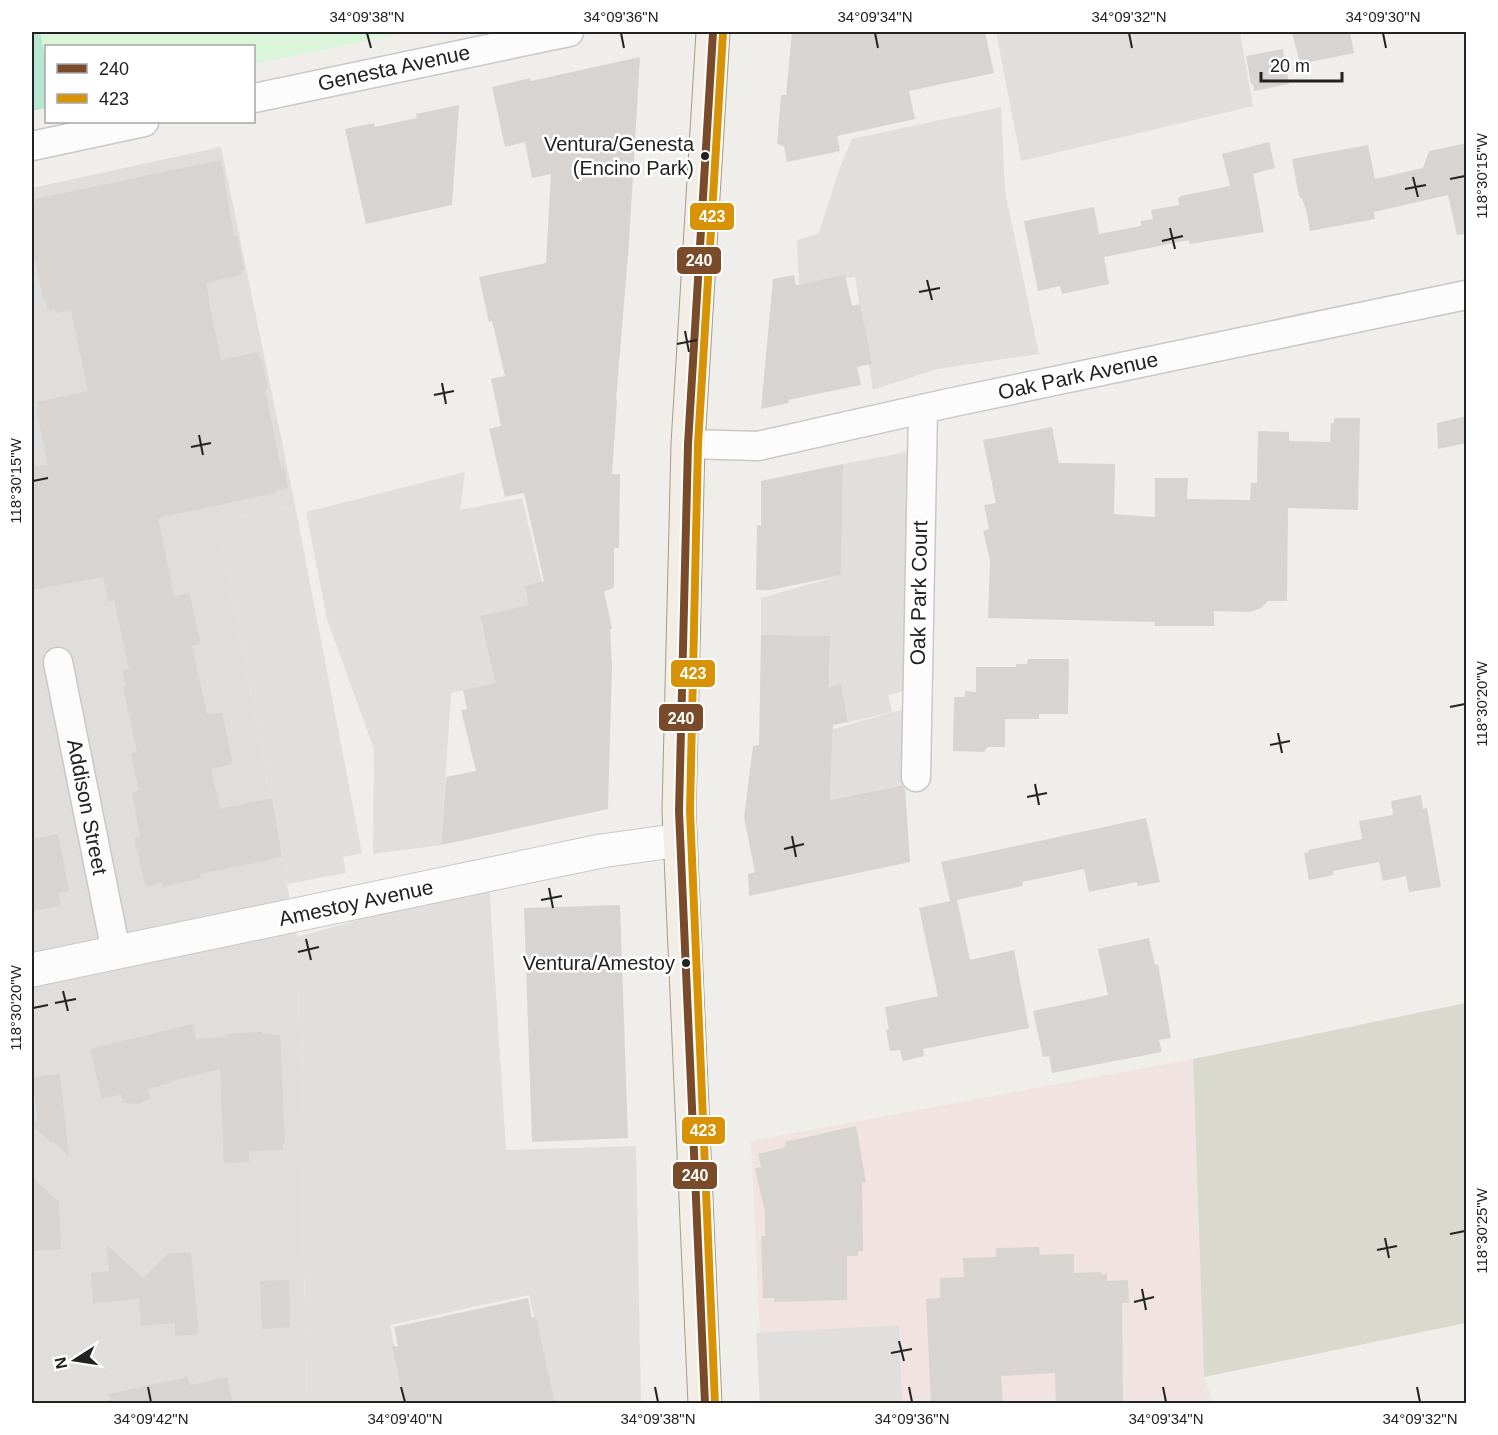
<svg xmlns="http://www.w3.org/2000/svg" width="1498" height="1435" font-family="Helvetica,sans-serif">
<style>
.residential{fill:#dfdedc}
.commercial{fill:#f1e3e1}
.construction{fill:#d9d9cd}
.park{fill:#daf5da}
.pitch{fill:#b7e6d2}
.parking{fill:#e0dfde}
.building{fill:#d7d4d2}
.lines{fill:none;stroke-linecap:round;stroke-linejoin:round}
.minor-casing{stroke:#c9c8c7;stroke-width:31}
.tertiary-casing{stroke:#c9c8c7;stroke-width:35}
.primary-casing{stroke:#a79c86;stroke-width:35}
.minor{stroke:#fdfcfc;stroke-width:28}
.tertiary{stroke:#fdfcfc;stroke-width:33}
.primary{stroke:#f3ede7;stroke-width:33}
.bus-1-casing{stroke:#fff;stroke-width:12}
.bus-2-casing{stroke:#fff;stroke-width:12}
.bus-1{stroke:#7a4b2a;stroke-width:8}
.bus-2{stroke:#d79205;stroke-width:8}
.ticks{fill:none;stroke:#222;stroke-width:2}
.bus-dot{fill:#222;stroke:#fff;stroke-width:2}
.labels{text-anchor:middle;stroke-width:5;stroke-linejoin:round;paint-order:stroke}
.bus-label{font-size:20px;fill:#222;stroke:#fff;text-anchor:end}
.street-label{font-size:21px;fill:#222;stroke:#fff}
.line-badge{stroke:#fff;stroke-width:2}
.badge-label{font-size:16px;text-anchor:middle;font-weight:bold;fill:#fff}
.neatline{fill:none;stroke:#222;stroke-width:2}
.ticks-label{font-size:15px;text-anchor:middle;fill:#222}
</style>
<rect width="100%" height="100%" fill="#f0eeeb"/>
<!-- residential -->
<path class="residential" d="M221 147 295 505 217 520 297 937 307 1403H32V188Z"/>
<!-- commercial -->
<path class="commercial" d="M1193 1059 1204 1376 1213 1403H763L751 1141Z"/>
<!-- construction -->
<path class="construction" d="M1466 1003V1323L1204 1377 1193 1059Z"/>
<!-- park -->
<path class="park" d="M32 32H408L254 64V46H46V108L32 111Z"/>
<!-- pitch -->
<path class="pitch" d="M32 32H40L46 62V108L32 111Z"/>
<!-- parking -->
<g class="parking">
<path d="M996 32H1240L1253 106 1021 161Z"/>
<path d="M1001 107 1005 191 1039 354 937 369 873 390 855 277 799 284 797 240 819 233 839 170 852 139Z"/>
<path d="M917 450 908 690 888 695 892 712 848 722 841 685 829 687 830 636 761 635V598L841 575 843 464Z"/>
<path d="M465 472 460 510 522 498 542 582 529 605 481 621 495 683 451 693 441 845 373 854 374 749 327 619 306 512Z"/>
<path d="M295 505 362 853 343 857 346 873 287 884 217 520Z"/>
<path d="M908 708 904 784 830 800 833 729Z"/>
<path d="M489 884 506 1150 636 1146 641 1403H554L529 1295 390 1325 406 1403H307L297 937Z"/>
<path d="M899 1325 902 1403H760L756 1333Z"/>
</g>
<!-- building -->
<g class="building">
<path d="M792 32H985L994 73 909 91 915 119 837 136 840 151 787 162 784 146 777 144 781 95H786Z"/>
<path d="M1292 32H1350L1354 53 1300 64Z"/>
<path d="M1283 49 1289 84 1254 91 1253 84H1251L1246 56Z"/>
<path d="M640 57 629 243 616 400H617L612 474H620L619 548H614V588L604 591 612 629H610L612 666 608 809 441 845 446 777 476 771 461 710 467 709 463 690 495 683 480 616 529 605 525 586 544 581 524 493 505 497 489 429 501 426 491 379 505 376 492 321 489 322 479 277 546 263 551 174 532 178 525 142 505 147 492 87 530 78 531 81Z"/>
<path d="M459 105 452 205 366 224 345 129 374 123 375 127 417 118 416 114Z"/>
<path d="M1269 142 1275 168 1253 174 1264 232 1190 244 1189 240 1104 257 1109 284 1062 294 1060 286 1038 291 1024 221 1094 207 1099 234 1141 226V221L1153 219 1151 210 1179 205 1178 198 1181 196 1230 186 1222 154Z"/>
<path d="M1467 143V234L1457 235 1448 195 1374 212 1375 219 1310 231 1306 210 1302 199 1299 196 1292 159 1368 145 1375 179 1423 168 1429 151Z"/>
<path d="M221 160 234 236H237L244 271H241V275L206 283 210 307 221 360 258 352 259 357H261L268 389 265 390 281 468 284 467 288 488 275 491V493L158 518 174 596 189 593 201 644 192 646 207 714 222 713 233 764 211 769 220 809 272 798 282 857 200 874 201 878 163 887 162 883 146 887 134 838 140 837 132 792 139 791 131 753 137 752 123 687 126 686 122 670 129 669 114 600 108 602 103 577 32 590V466L48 465 36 407H38L37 402 88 391 71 310 55 313V309L48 311 45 299H43L32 245V203H36L35 199Z"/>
<path d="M794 275 796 285 845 275 852 306 860 304 872 364 857 367 861 385 788 400 789 403 761 409 773 279Z"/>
<path d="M1467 416V443L1438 449 1437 423Z"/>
<path d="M1334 418H1360L1358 510 1288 508 1287 601H1268L1261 608 1250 612 1214 611V626H1155V622L988 618 990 560 983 531 989 529 984 505 996 503 983 440 1052 427 1059 463 1115 464 1114 514 1155 517V478H1188L1187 499 1250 500 1251 483H1257L1258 431 1289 432V441L1330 442 1331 423H1334Z"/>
<path d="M843 464 841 575 771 590H756L757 525 761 526V481Z"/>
<path d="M761 635 830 636 829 687 841 684 848 722 833 725 830 800 902 785 905 788 910 862 749 896 748 874 755 872 744 817 753 746 759 745Z"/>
<path d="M1028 659H1069L1068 714H1039V719H1005V747H988L984 752 953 751 954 697H965V691L976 692V667H1016V664H1027Z"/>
<path d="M1421 795 1423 809 1427 808 1441 887 1409 892 1406 876 1383 881 1379 862 1333 871 1334 875 1309 880 1304 853 1309 852 1308 850 1362 839 1359 821 1393 815 1391 801Z"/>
<path d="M1146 818 1160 882 1138 886 1137 882 1089 892 1084 869 1022 882 1023 886 957 900 970 960 1014 950 1029 1028 923 1049 924 1056 903 1061 900 1050 890 1051 886 1030 889 1029 885 1007 938 996 919 908 950 901 941 862Z"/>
<path d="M58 834 69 891 58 893 61 906 32 911V839Z"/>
<path d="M620 905 628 1138 532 1142 524 908Z"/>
<path d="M1149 938 1155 965 1158 964 1171 1038 1159 1040 1162 1052 1052 1073 1049 1056 1043 1057 1033 1011 1108 995 1098 949Z"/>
<path d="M192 1024 196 1039 225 1037 227 1034 262 1032V1034L280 1035 285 1144H283V1150L249 1151V1162L224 1163 220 1069 171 1081V1083L148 1089 150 1098 139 1104 123 1103 121 1094 102 1099 90 1049Z"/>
<path d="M60 1074 69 1157 54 1141 52 1143 32 1126 37 1119 33 1077Z"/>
<path d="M856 1126 866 1182 862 1183 863 1251H858V1256H847V1300L774 1302V1298H763L761 1236H765V1213L755 1168 761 1167 758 1154 786 1147 785 1142Z"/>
<path d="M32 1177 59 1202 61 1249 32 1251Z"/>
<path d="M107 1245 143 1278 167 1254 191 1252 199 1334 175 1336V1323L141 1326 139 1299 93 1303 91 1273 109 1271Z"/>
<path d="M1039 1247 1040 1255 1074 1254V1273L1101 1272V1274H1107V1281L1128 1280 1129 1303H1122L1123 1404H1056L1055 1373 1001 1376 1003 1404H931L926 1299 940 1298V1278L964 1277 963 1258 996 1257V1248Z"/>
<path d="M289 1280 290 1327 262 1329 260 1281Z"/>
<path d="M528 1298 532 1318 536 1317 555 1404H405L392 1347 398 1346 394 1327Z"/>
<path d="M188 1377 190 1385 227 1377 233 1404H110L109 1394Z"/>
</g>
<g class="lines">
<defs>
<g id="minor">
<path d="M254 98 569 32"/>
<path d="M32 146 144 122"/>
<path d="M688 444 758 446 949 403 1466 295"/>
<path d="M58 662 116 952"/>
<path d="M916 777 923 409"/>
</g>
<path id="tertiary" d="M32 970 601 851 680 840"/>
<path id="primary" d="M705 1404 679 811 688 444 713 32"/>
</defs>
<!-- minor casing -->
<use href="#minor" class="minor-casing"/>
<!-- tertiary casing -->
<use href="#tertiary" class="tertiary-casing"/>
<!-- primary casing -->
<use href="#primary" class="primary-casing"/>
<!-- minor -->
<use href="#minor" class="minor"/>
<!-- tertiary -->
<use href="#tertiary" class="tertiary"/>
<!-- primary -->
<use href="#primary" class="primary"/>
<defs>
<path id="bus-1" d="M705 1404 679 811 688 444 713 32"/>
<path id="bus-2" d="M715 1404 690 811 698 444 723 33"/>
</defs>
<!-- bus-1 casing -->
<use href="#bus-1" class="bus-1-casing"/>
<!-- bus-2 casing -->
<use href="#bus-2" class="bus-2-casing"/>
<!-- bus-1 -->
<use href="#bus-1" class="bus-1"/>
<!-- bus-2 -->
<use href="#bus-2" class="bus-2"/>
</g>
<!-- ticks -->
<path class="ticks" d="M367 33 371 48M621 33 624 48M875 33 878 48M1129 33 1132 48M1383 33 1386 48M1413 177 1418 197M1450 179 1465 176M1405 189 1426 185M1170 228 1175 249M1162 241 1183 236M927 280 932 300M919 292 940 288M685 331 689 352M677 344 697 340M442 383 446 404M434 395 454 391M199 435 203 455M191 447 211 443M33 481 48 478M1450 707 1465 704M1278 733 1282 753M1270 745 1290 741M1035 784 1039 805M1027 797 1047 793M792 836 796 857M784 849 804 844M549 888 553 908M541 900 562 896M306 939 311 960M298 952 319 947M63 991 68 1011M55 1003 76 999M33 1008 48 1005M1450 1234 1465 1231M1385 1238 1389 1258M1377 1250 1397 1246M1142 1289 1146 1310M1134 1302 1154 1297M899 1341 904 1361M891 1353 912 1349M148 1387 151 1402M401 1387 405 1402M655 1387 658 1402M909 1387 912 1402M1163 1387 1166 1402M1417 1387 1420 1402"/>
<!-- markers -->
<g class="bus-dot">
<circle cx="705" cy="156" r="5"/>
<circle cx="686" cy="963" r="5"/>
</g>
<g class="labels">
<!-- bus labels -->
<g class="bus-label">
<text x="694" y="151">Ventura/Genesta<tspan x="694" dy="24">(Encino Park)</tspan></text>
<text x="675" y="970">Ventura/Amestoy</text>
</g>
<!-- street labels -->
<g class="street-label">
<text transform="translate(394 68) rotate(-12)" y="7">Genesta Avenue</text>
<text transform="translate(1078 376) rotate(-12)" y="7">Oak Park Avenue</text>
<text transform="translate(919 593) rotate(-89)" y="7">Oak Park Court</text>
<text transform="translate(87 807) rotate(79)" y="7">Addison Street</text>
<text transform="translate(356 903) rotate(-12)" y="7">Amestoy Avenue</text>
</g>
</g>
<g class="line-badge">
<rect x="689" y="202" width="46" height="29" rx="6" fill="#d79205"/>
<rect x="676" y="246" width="46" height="29" rx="6" fill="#7a4b2a"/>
<rect x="670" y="659" width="46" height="29" rx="6" fill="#d79205"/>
<rect x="658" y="703" width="46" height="29" rx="6" fill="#7a4b2a"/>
<rect x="681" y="1116" width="45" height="29" rx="6" fill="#d79205"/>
<rect x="672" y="1161" width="46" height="29" rx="6" fill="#7a4b2a"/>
</g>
<g class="badge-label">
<text x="712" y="222">423</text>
<text x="699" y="266">240</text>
<text x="693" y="679">423</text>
<text x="681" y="724">240</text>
<text x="703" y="1136">423</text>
<text x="695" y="1181">240</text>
</g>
<!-- border -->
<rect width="1498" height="1435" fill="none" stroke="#ffffff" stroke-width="66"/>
<!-- legend -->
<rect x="45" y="45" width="210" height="78" fill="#ffffff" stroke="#a7a7a7" stroke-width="1.5"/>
<rect x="57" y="64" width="30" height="9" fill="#7a4b2a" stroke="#a7a7a7" stroke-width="1.5"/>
<text x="99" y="75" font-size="18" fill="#222222">240</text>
<rect x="57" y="94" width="30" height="9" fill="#d79205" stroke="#a7a7a7" stroke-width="1.5"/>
<text x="99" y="105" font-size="18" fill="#222222">423</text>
<!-- north arrow -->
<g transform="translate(75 1360) rotate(258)" stroke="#ffffff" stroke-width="4.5" paint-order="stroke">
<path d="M0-4.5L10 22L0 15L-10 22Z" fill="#222222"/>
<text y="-9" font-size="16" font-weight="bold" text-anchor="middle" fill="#222222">N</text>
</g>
<!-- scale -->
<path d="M1261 72v9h81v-9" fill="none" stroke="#222222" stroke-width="3"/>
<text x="1270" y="72" font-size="18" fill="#222222" stroke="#ffffff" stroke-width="4.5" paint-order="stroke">20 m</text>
<rect x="33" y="33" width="1432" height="1369" class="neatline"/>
<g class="ticks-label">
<text x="367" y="22">34°09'38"N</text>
<text x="621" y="22">34°09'36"N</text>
<text x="875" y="22">34°09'34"N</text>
<text x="1129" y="22">34°09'32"N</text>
<text x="1383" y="22">34°09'30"N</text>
<text transform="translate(1482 176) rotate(-90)" y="5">118°30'15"W</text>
<text transform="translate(16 481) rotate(-90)" y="5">118°30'15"W</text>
<text transform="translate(1482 704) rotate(-90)" y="5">118°30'20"W</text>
<text transform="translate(16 1008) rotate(-90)" y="5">118°30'20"W</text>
<text transform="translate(1482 1231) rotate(-90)" y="5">118°30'25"W</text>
<text x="151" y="1424">34°09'42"N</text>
<text x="405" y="1424">34°09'40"N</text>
<text x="658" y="1424">34°09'38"N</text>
<text x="912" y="1424">34°09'36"N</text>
<text x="1166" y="1424">34°09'34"N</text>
<text x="1420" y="1424">34°09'32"N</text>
</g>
</svg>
